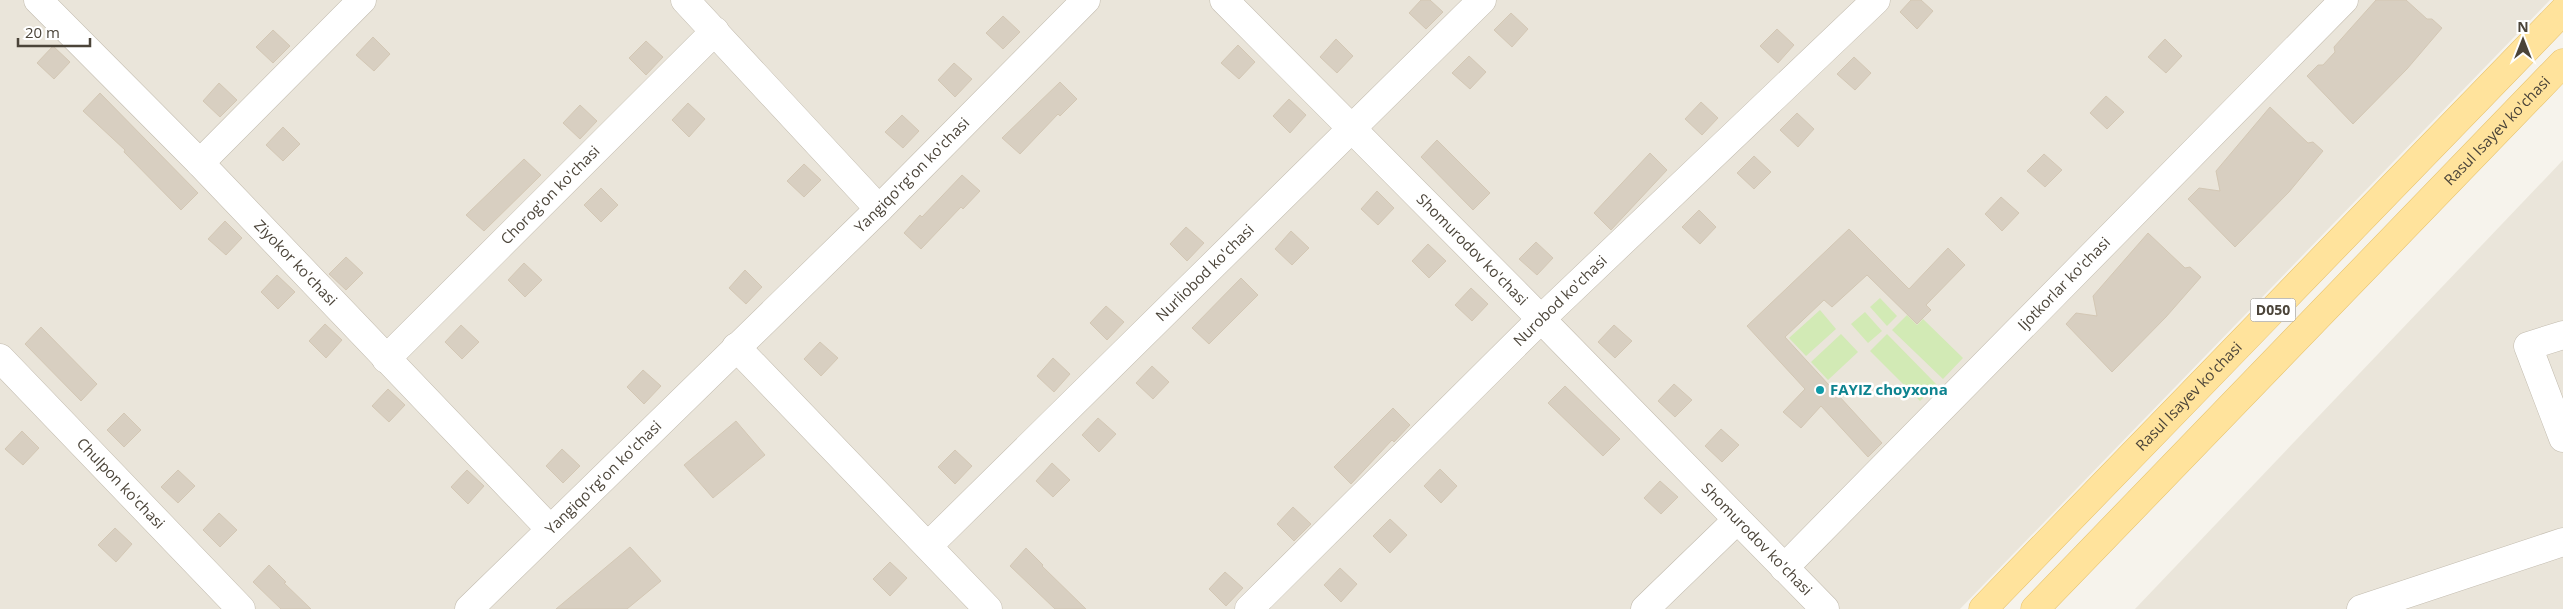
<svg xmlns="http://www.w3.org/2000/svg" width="2563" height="609" font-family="'Open Sans',sans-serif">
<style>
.residential{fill:#eae5da}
.grass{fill:#d2eab5}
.building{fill:#d8cfc1;stroke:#d3c7b4}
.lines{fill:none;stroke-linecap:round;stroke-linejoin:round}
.minor-casing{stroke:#c2bbae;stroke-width:29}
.major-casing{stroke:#e6c16a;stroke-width:29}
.minor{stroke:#fff;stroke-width:28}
.major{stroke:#ffe39c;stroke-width:28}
.culture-dot{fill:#0f9aa8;stroke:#fff;stroke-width:2}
.labels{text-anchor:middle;stroke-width:5;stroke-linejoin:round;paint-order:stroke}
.shield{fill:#fff;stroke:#817c74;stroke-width:1}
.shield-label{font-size:14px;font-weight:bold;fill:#4b4439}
.street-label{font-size:15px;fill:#4b4439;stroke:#fff}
.culture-label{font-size:15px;font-weight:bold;fill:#0d838f;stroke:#fff;text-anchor:start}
</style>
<rect width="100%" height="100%" fill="#f6f3ec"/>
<!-- residential -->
<g class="residential">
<path d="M0 0H2550L1960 609H0Z"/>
<path d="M2563 160V609H2135Z"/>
</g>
<!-- grass -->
<g class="grass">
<path d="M1880 298 1897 316 1887 326 1870 307Z"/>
<path d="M1820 310 1836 329 1806 356 1789 338Z"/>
<path d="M1865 312 1882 331 1868 343 1851 324Z"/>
<path d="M1907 315 1917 325 1923 319 1963 358 1943 379 1892 330Z"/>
<path d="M1841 334 1858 352 1828 380 1811 362Z"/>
<path d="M1887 334 1937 385 1920 401 1870 351Z"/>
</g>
<!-- building -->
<g class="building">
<path d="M1421 0H1430L1443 12 1426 29 1409 13Z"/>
<path d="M1911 0H1921L1933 11 1917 29 1900 12Z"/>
<path d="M2376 0H2406L2427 19H2432L2442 28 2407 69 2353 124 2307 76 2318 65H2323L2335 52 2334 47Z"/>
<path d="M1511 13 1528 29 1512 47 1494 30Z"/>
<path d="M1003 16 1020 32 1003 49 986 33Z"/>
<path d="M1777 29 1794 45 1778 63 1760 46Z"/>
<path d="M273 30 290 46 273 63 256 47Z"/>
<path d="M373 37 390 54 374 71 356 55Z"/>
<path d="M1336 39 1353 56 1337 73 1320 57Z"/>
<path d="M2165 39 2182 56 2166 73 2148 57Z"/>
<path d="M646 41 663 57 646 75 629 58Z"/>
<path d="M1238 45 1255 62 1239 79 1221 63Z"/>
<path d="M53 46 70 62 54 79 37 63Z"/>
<path d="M1469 56 1486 72 1470 89 1452 73Z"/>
<path d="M1854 57 1871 73 1855 90 1837 74Z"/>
<path d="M954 63 972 79 955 97 938 80Z"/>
<path d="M1060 82 1077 99 1060 116 1058 114 1020 154 1002 138Z"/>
<path d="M219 83 237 100 220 117 203 101Z"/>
<path d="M100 93 198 193 181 210 124 152 125 150 83 111Z"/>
<path d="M2106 96 2124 112 2107 129 2090 113Z"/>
<path d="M1289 99 1306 115 1290 133 1273 116Z"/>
<path d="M1701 102 1718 118 1702 135 1685 119Z"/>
<path d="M688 103 705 119 689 137 672 120Z"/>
<path d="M580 105 597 121 580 139 563 123Z"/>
<path d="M2270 107 2308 143 2313 142 2323 151 2289 192 2235 247 2188 199 2199 188 2220 191 2216 171Z"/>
<path d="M1797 113 1814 129 1798 147 1780 130Z"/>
<path d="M902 115 919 131 903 148 885 132Z"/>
<path d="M283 127 300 144 283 161 266 145Z"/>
<path d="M1437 140 1490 193 1473 210 1421 157Z"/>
<path d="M1650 153 1667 170 1611 230 1594 213Z"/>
<path d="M2044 154 2062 170 2045 187 2027 171Z"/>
<path d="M1754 156 1771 172 1754 189 1737 173Z"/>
<path d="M524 159 541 175 484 231 466 215Z"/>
<path d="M804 164 821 180 804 197 787 181Z"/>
<path d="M962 175 980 191 963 209 961 207 921 249 904 233 920 215 922 217Z"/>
<path d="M601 188 618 205 601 222 584 205Z"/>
<path d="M1377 191 1394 208 1378 225 1361 209Z"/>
<path d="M2001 197 2019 213 2002 231 1985 214Z"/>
<path d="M1699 210 1716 227 1700 244 1682 227Z"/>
<path d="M225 221 242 238 226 255 208 239Z"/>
<path d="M1186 227 1204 243 1187 261 1170 244Z"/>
<path d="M1849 229 1909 289 1948 248 1965 265 1926 305 1931 310 1917 324 1867 275 1832 307 1824 300 1785 337 1882 443 1868 457 1821 406 1801 428 1783 412 1805 389 1747 326Z"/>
<path d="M1291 231 1309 248 1292 265 1275 249Z"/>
<path d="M2148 233 2185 268 2190 267 2201 277 2166 317 2112 372 2066 324 2076 313 2097 316 2093 296Z"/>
<path d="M1536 242 1553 258 1537 275 1519 259Z"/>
<path d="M1428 244 1446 261 1429 278 1412 261Z"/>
<path d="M346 257 363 273 346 290 329 274Z"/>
<path d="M524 263 542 280 525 297 508 280Z"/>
<path d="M745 270 762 287 746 304 729 288Z"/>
<path d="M277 275 295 292 278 309 261 292Z"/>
<path d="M1241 278 1258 295 1209 344 1192 328Z"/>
<path d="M1471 288 1488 304 1472 321 1455 305Z"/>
<path d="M1106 306 1124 322 1107 340 1090 323Z"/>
<path d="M325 324 342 340 326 358 309 341Z"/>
<path d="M461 325 479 342 462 359 445 342Z"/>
<path d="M1614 325 1632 341 1615 358 1598 342Z"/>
<path d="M41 327 97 384 81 401 25 344Z"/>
<path d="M820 342 838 358 821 376 804 359Z"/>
<path d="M1053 358 1070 374 1054 392 1037 376Z"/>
<path d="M1152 366 1169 382 1153 399 1136 383Z"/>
<path d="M643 370 661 386 644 404 627 387Z"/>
<path d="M1674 384 1692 400 1675 417 1658 401Z"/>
<path d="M1565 386 1620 439 1603 456 1548 403Z"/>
<path d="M388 389 405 405 389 422 372 406Z"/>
<path d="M1393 408 1410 425 1394 442 1392 440 1351 484 1334 467Z"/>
<path d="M124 413 141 430 124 447 107 430Z"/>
<path d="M1098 418 1116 434 1099 452 1082 435Z"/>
<path d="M736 421 765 455 713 498 684 465Z"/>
<path d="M1721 429 1739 445 1722 462 1705 446Z"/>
<path d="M22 431 39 448 23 465 5 449Z"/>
<path d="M562 449 580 466 563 483 546 466Z"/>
<path d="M955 450 972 466 955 484 938 467Z"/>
<path d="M1052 463 1070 480 1053 497 1036 481Z"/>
<path d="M1440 469 1457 486 1441 503 1424 486Z"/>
<path d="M178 470 195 486 178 503 161 487Z"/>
<path d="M467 470 484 486 468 504 451 487Z"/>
<path d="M1660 481 1678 497 1661 514 1644 498Z"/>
<path d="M1293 507 1311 524 1294 541 1277 524Z"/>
<path d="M219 513 237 530 220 547 203 530Z"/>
<path d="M1390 519 1407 535 1390 553 1373 536Z"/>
<path d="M115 528 132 544 116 562 98 545Z"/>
<path d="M630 547 661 581 627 609H556Z"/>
<path d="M1026 548 1043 565 1042 566 1086 609H1055L1010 566Z"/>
<path d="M890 562 907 578 890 596 873 579Z"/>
<path d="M269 565 286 582 284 583 311 609H281L253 582Z"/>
<path d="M1340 568 1357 584 1341 602 1324 585Z"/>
<path d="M1225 572 1243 588 1226 606 1209 589Z"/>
</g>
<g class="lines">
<defs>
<g id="minor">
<path id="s1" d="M38 0 200 163 550 529"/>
<path d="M685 0 879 209"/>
<path id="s2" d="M1224 0 1541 319 1825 609"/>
<path d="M200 163 362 0"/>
<path d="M2563 335 2528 346 2563 438"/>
<path d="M736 347 988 609"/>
<path id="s3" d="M0 358 241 609"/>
<path id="s4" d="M386 359 715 31"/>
<path id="s5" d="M928 546 1482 0"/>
<path id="s6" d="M1784 568 2344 0"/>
<path id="s7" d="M469 609 879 209 1086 0"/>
<path id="s8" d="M1249 609 1541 319 1876 0"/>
<path d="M1645 609 1737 520"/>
<path d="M2361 609 2563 542"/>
</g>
<g id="major">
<path id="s9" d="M1983 609 2563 11"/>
<path id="s10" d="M2035 609 2563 63"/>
</g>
</defs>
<!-- minor casing -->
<use href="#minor" class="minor-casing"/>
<!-- major casing -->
<use href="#major" class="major-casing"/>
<!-- minor -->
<use href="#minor" class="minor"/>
<!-- major -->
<use href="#major" class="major"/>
</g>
<!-- markers -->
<circle class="culture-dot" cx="1820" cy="390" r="5"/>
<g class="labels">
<!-- shield labels -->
<rect class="shield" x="2250.5" y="298.5" width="45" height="23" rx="4"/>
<g class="shield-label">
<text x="2273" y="315">D050</text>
</g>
<!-- street labels -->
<g class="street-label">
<text dy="5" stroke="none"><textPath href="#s10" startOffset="665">Rasul Isayev ko'chasi</textPath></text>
<text dy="5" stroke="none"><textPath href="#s7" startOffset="620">Yangiqo'rg'on ko'chasi</textPath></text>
<text dy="5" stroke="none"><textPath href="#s4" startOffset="232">Chorog'on ko'chasi</textPath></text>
<text dy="5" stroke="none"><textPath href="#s2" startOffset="352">Shomurodov ko'chasi</textPath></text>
<text dy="5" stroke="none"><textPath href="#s1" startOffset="368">Ziyokor ko'chasi</textPath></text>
<text dy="5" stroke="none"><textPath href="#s5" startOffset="389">Nurliobod ko'chasi</textPath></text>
<text dy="5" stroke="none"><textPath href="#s6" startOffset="399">Ijotkorlar ko'chasi</textPath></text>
<text dy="5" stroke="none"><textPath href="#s8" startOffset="438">Nurobod ko'chasi</textPath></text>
<text dy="5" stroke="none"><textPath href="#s9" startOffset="296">Rasul Isayev ko'chasi</textPath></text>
<text dy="5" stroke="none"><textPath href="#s7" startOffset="188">Yangiqo'rg'on ko'chasi</textPath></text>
<text dy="5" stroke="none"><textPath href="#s3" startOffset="174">Chulpon ko'chasi</textPath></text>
<text dy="5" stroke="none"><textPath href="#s2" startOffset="758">Shomurodov ko'chasi</textPath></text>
</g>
<!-- culture labels -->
<g class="culture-label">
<text x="1830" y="395">FAYIZ choyxona</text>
</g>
</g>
<!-- north arrow -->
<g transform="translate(2523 40)" stroke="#ffffff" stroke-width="4" paint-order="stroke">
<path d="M0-4L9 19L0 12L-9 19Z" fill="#4b4439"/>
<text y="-8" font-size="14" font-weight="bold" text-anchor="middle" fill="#4b4439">N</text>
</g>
<!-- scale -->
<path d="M18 38v8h72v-8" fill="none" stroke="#4b4439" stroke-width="2.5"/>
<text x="25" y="38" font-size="15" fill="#4b4439" stroke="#ffffff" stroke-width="4" paint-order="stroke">20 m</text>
</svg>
